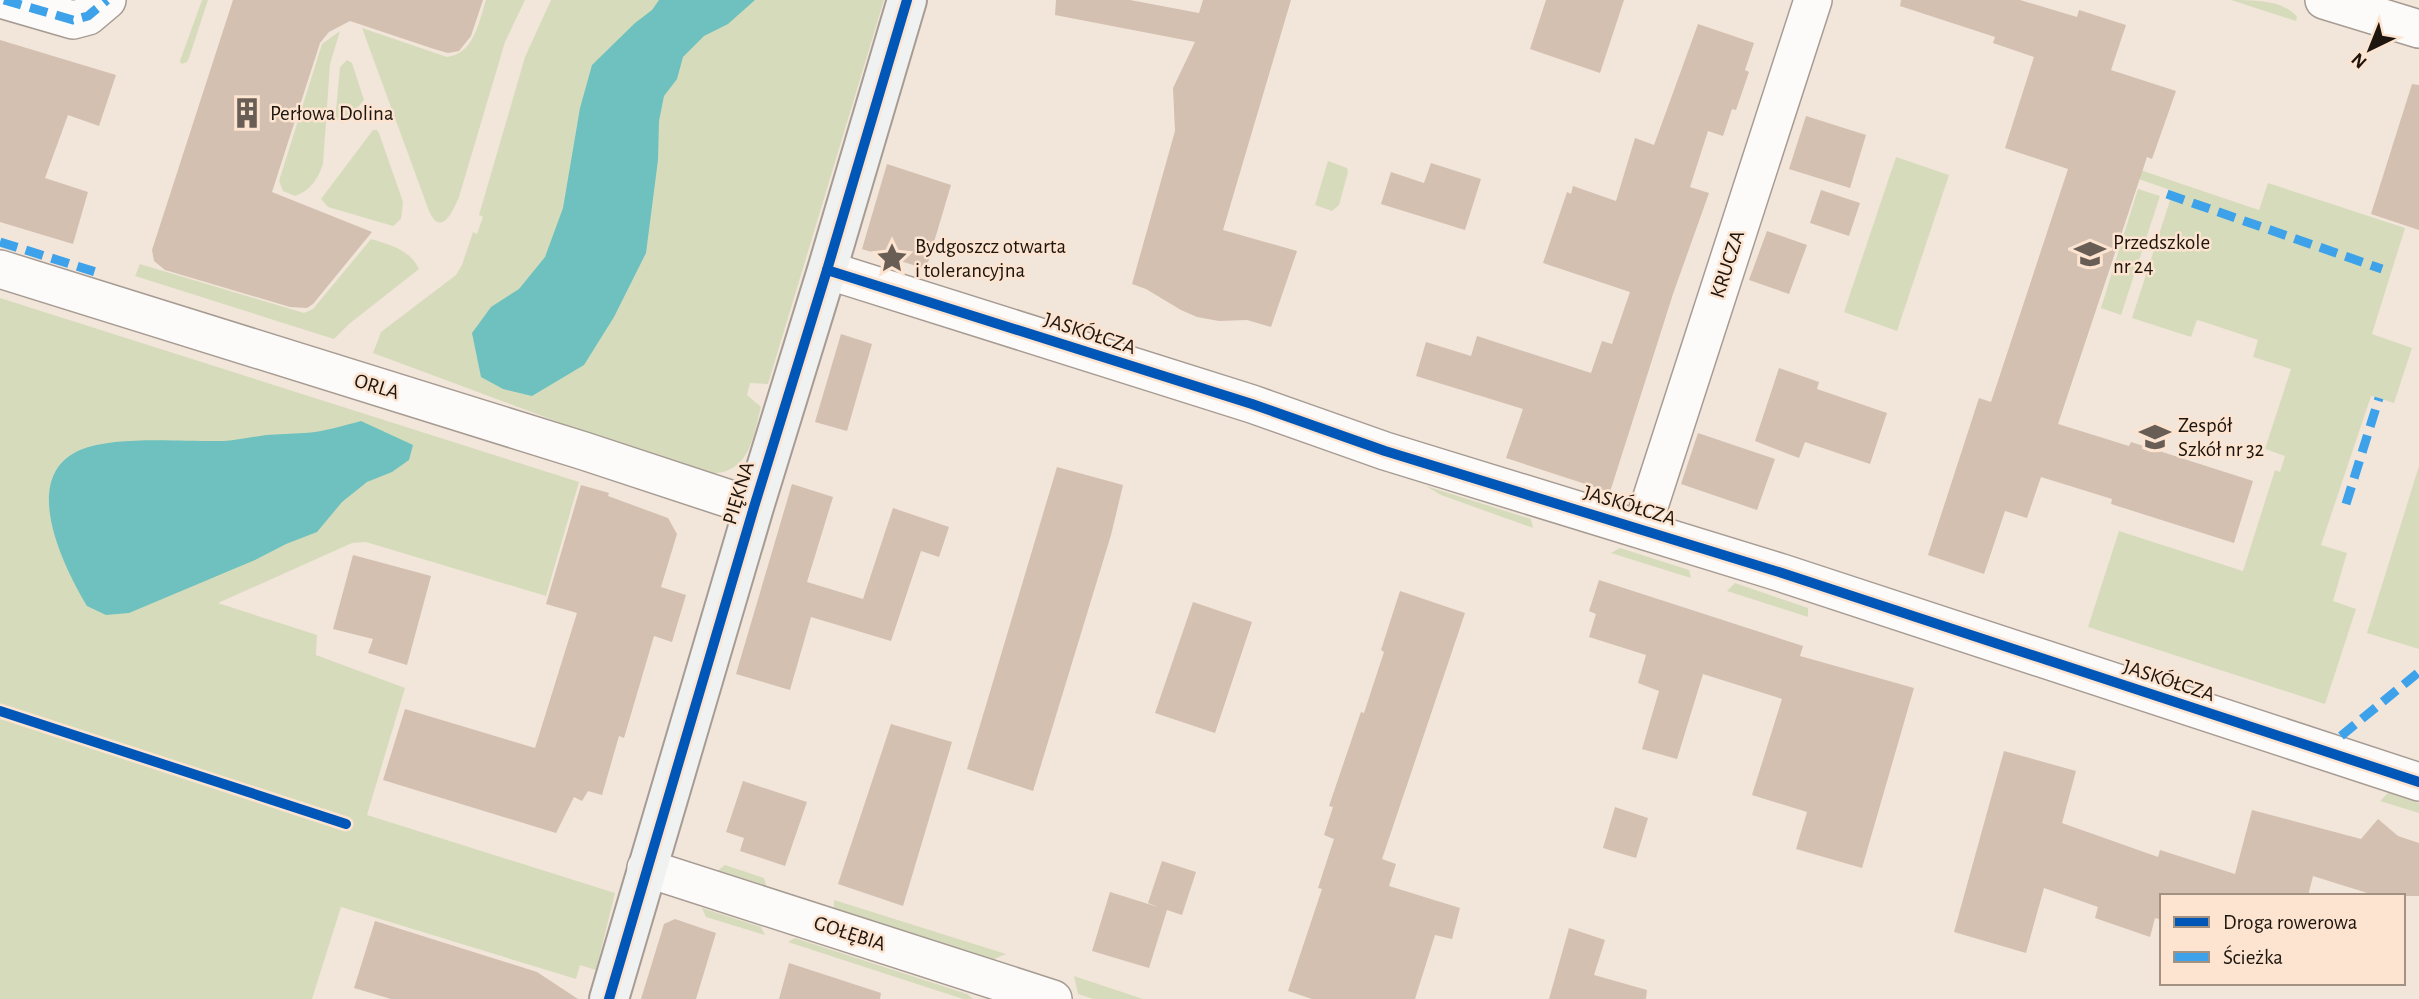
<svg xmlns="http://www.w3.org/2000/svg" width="2419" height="999" font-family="'Alegreya Sans',sans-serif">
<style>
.green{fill:#d6dcbb}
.water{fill:#6ec1bf}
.building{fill:#d3c0b1}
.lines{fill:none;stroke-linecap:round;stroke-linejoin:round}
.street-casing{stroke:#a79c94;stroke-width:40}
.secondary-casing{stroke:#a79c94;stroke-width:42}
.street{stroke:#fdfbf9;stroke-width:37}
.secondary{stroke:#f0f2f2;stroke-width:38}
.quiet{stroke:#3da2e9;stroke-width:9;stroke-dasharray:18 9;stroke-linecap:butt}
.cycleway-casing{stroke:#fce4d0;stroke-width:15}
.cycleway{stroke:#0057b8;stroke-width:10}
.labels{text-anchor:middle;stroke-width:5;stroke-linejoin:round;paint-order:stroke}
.poi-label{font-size:21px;fill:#1d150e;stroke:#fce4d0;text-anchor:start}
.street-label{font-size:21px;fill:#1d150e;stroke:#fce4d0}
</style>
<rect width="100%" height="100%" fill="#f2e5da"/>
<!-- green -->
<g class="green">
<path d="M202 0H208L189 58 187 62 181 64 180 61Z"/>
<path d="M486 0H525L505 42 459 197C453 211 441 238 429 211L362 28 447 57C474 54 479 21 486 0Z"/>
<path d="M551 0H884L768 384 750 383 747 395 761 407C752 441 749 478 702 473L601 438 373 353 381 332 456 275 462 265 473 232 477 234 483 217 479 215 525 57Z"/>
<path d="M2231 0C2253 0 2284 0 2297 17L2296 21Z"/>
<path d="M340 31 330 64 323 164C318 179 310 191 295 196L283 191 279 181 322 44Z"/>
<path d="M347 60 352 63 364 100 345 122 341 123 336 118V111L340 67Z"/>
<path d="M373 130H377L379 133 403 202 401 219 393 226 328 207 321 199Z"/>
<path d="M2063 144 2259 210 2268 183 2405 228 2372 334 2412 348 2394 403 2371 396 2321 545 2347 553 2333 601 2356 609 2325 704 2088 627 2119 531 2243 571 2275 470 2280 472 2285 456 2265 449 2291 369 2253 357 2258 340 2204 322 2197 320 2191 337 2132 318 2173 191 2061 152Z"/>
<path d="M1896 157 1949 175 1897 331 1844 312Z"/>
<path d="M1328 161 1347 168 1348 172 1339 205 1332 211 1315 205Z"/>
<path d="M2138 189 2160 196 2121 315 2101 308Z"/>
<path d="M371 239C391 245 410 250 419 269L349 324 334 339 135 276 140 264 304 313 313 309Z"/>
<path d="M0 298 579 482 546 596 366 542 352 543 218 603 317 635 316 655 405 688 367 815 615 893 596 970 580 965 576 979 341 907 312 999H0Z"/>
<path d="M2419 466V649L2367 633Z"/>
<path d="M1426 486 1531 519 1533 528 1441 495Z"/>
<path d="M1620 548 1689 570 1691 578 1611 553Z"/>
<path d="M1735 583 1808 608V617L1727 591Z"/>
<path d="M2388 793 2419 803V813L2380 801Z"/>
<path d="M725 865 764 878 769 895 711 876Z"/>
<path d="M834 900 1006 954 992 960 834 915Z"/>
<path d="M702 908 761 927 765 935 706 917Z"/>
<path d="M795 938 967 994 973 999H963L788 942Z"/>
<path d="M1074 976 1143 999H1093L1078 994Z"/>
</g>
<!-- water -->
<g class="water">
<path d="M659 0H755L728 24 704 36 683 57 677 79 664 96 659 121 658 160 646 253 614 317 584 365 532 396 503 389 481 377 472 333 491 307 519 289 545 257 563 208 580 108 592 65 635 23 652 10Z"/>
<path d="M361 421 413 445 409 460 392 472 367 482 342 502 317 532 286 544 255 560 129 613 106 615 87 606C64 567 18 477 80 450 116 435 184 442 224 441 238 440 252 437 266 435 278 434 291 434 304 433 323 432 342 426 361 421Z"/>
</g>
<!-- building -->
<g class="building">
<path d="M233 0H483L471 36 459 51 448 53 434 49 350 21 329 32 320 43 272 192 372 232 313 304 307 308 290 307 165 270 154 261 152 250Z"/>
<path d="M1056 0H1130L1199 13 1203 0H1291L1223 230 1297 251 1271 327 1247 320 1219 321 1197 317 1181 310 1146 289 1132 284 1175 131 1173 88 1195 42 1055 15Z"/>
<path d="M1546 0H1624L1600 73 1530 49Z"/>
<path d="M1901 0H2020L2077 17 2079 10 2126 25 2111 70 2176 91 2152 159 2147 157 2058 424 2129 446 2131 442 2253 481 2234 543 2111 504 2112 499 2041 477 2027 518 2005 511 1984 574 1928 555 1979 398 1991 402 2068 169 2005 148 2034 57 1993 43 1995 37 1900 6Z"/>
<path d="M1698 24 1754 43 1745 70 1749 72 1736 110 1732 109 1723 136 1708 131 1690 187 1709 193 1673 294 1610 492 1506 458 1523 409 1416 376 1426 342 1471 356 1477 336 1591 373 1602 341 1612 344 1630 292 1543 263 1567 192 1571 194 1573 186 1616 201 1635 138 1654 145Z"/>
<path d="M0 40 116 75 99 126 68 115 45 178 88 192 73 244 0 222Z"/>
<path d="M2412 84 2419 85V230L2371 214Z"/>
<path d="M1806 116 1866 135 1850 188 1789 169Z"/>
<path d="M1431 163 1481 179 1465 230 1381 204 1391 172 1424 183Z"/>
<path d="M887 164 951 185 926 269 862 249Z"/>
<path d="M1821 190 1860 203 1849 236 1810 223Z"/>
<path d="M1767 231 1807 245 1789 294 1749 280Z"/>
<path d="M841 334 872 344 847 431 815 422Z"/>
<path d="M1779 368 1819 382 1817 389 1887 413 1870 464 1805 442 1799 458 1755 441Z"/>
<path d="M1698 433 1775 459 1757 510 1681 484Z"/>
<path d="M1057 467 1123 485 1111 535 1033 791 967 769Z"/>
<path d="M792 484 833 497 807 582 863 599 893 508 949 527 939 557 921 551 891 641 811 617 790 690 736 674Z"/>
<path d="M581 485 609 493 608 496 668 518 677 534 661 587 686 595 672 642 654 636 624 738 619 736 602 795 588 791 582 801 574 797 556 833 383 780 405 709 535 748 577 613 546 604Z"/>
<path d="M353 555 431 576 407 665 368 653 373 639 333 629Z"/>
<path d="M1599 580 1803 646 1800 656 1914 688 1862 868 1796 849 1807 812 1752 795 1782 699 1703 674 1677 759 1642 749 1659 691 1638 683 1646 655 1589 637 1596 614 1589 611Z"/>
<path d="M1400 591 1465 613 1382 859 1396 864 1389 886 1460 908 1452 939 1435 935 1415 999H1312L1288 991 1322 889 1318 888 1334 839 1324 835 1333 807 1329 806 1361 712 1364 713 1384 652 1381 650Z"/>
<path d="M1193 602 1252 622 1215 733 1155 713Z"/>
<path d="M891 724 952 742 903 906 838 884Z"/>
<path d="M2004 751 2076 771 2062 823 2158 857 2160 850 2235 874 2252 810 2361 839 2378 819 2398 836 2419 843V896H2377L2313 876 2308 896H2162V920L2155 918 2150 937 2095 918 2098 907 2044 888 2026 953 1954 932Z"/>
<path d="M743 781 807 802 785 866 740 851 744 838 726 832Z"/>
<path d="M1615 807 1648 818 1636 858 1603 848Z"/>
<path d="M1162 861 1196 872 1182 915 1167 910 1149 968 1092 951 1110 892 1158 907 1148 903Z"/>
<path d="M675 919 716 933 696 999H641L664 924Z"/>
<path d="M375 921 537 972 578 999H391L354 988Z"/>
<path d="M1569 928 1605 940 1594 975 1647 990 1646 999H1549Z"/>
<path d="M789 963 881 993 880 999H779Z"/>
</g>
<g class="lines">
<defs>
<g id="street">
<path d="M4 0 73 20 88 16 107 0"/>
<path d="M2324 0 2419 29"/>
<path d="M0 269 584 451 754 507"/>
<path d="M827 270 1252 404 1385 451 1782 573 2419 782"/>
<path d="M1642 528 1813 0"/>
<path d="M646 868 1053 999"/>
</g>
<path id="secondary" d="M609 999 754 507 827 270 907 0"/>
</defs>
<!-- street casing -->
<use href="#street" class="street-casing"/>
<!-- secondary casing -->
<use href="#secondary" class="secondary-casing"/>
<!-- street -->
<use href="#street" class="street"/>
<!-- secondary -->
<use href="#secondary" class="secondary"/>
<!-- quiet -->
<g class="quiet">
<path d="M4 0 73 20 88 16 107 0"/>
<path d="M2167 194 2382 269"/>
<path d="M0 242 99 273"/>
<path d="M2346 504 2379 398"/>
<path d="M2341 736 2419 672"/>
</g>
<defs>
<g id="cycleway">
<path d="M827 270 1252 404 1385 451 1782 573 2419 782"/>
<path d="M0 711 346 824"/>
<path d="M609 999 754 507 827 270 907 0"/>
</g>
</defs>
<!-- cycleway casing -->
<use href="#cycleway" class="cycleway-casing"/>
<!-- cycleway -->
<use href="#cycleway" class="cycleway"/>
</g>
<!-- icons -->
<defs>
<symbol id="building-bare" viewBox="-9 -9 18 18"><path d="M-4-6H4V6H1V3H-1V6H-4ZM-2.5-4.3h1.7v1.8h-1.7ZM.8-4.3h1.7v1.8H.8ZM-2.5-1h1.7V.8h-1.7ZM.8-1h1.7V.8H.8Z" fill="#685e55" stroke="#fce4d0" stroke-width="2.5" paint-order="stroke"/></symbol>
<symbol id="school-bare" viewBox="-9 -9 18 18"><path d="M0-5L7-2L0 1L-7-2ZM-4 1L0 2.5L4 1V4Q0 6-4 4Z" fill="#685e55" stroke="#fce4d0" stroke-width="2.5" paint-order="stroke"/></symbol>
<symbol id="sight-bare" viewBox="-9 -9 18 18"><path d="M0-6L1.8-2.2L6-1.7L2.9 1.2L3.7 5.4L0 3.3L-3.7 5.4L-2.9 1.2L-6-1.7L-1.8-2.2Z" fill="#685e55" stroke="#fce4d0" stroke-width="2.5" paint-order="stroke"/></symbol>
</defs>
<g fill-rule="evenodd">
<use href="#building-bare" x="225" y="91" width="44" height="44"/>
<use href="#school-bare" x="2068" y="232" width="44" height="44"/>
<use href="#sight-bare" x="870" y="236" width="44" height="44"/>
<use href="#school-bare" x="2133" y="415" width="44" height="44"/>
</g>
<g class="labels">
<!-- poi labels -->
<g class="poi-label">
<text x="270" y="120">Perłowa Dolina</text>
<text x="2113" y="249">Przedszkole<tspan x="2113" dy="24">nr 24</tspan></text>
<text x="915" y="253">Bydgoszcz otwarta<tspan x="915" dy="24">i tolerancyjna</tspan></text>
<text x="2178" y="432">Zespół<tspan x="2178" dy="24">Szkół nr 32</tspan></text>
</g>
<!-- street labels -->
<g class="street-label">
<text transform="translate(1727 264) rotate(-72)" y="7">KRUCZA</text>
<text transform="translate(1090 333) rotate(18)" y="7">JASKÓŁCZA</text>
<text transform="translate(377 386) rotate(17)" y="7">ORLA</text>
<text transform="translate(738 493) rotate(-73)" y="7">PIĘKNA</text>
<text transform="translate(1630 505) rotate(17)" y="7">JASKÓŁCZA</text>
<text transform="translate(2169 680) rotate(18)" y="7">JASKÓŁCZA</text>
<text transform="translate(850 933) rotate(18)" y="7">GOŁĘBIA</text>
</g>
</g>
<!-- legend -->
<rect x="2160" y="894" width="245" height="91" fill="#fce4d0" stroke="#a39182" stroke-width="2"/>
<rect x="2174" y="917" width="35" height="10" fill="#0057b8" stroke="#a39182" stroke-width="2"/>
<text x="2223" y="929" font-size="21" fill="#1d150e">Droga rowerowa</text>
<rect x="2174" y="952" width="35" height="10" fill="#3da2e9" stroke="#a39182" stroke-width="2"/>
<text x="2223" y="964" font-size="21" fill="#1d150e">Ścieżka</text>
<!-- north arrow -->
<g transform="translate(2370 49) rotate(223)" stroke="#fce4d0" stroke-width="5" paint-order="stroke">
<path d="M0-5L12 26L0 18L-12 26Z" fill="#1d150e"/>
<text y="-10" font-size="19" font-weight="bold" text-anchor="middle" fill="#1d150e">N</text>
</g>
</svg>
